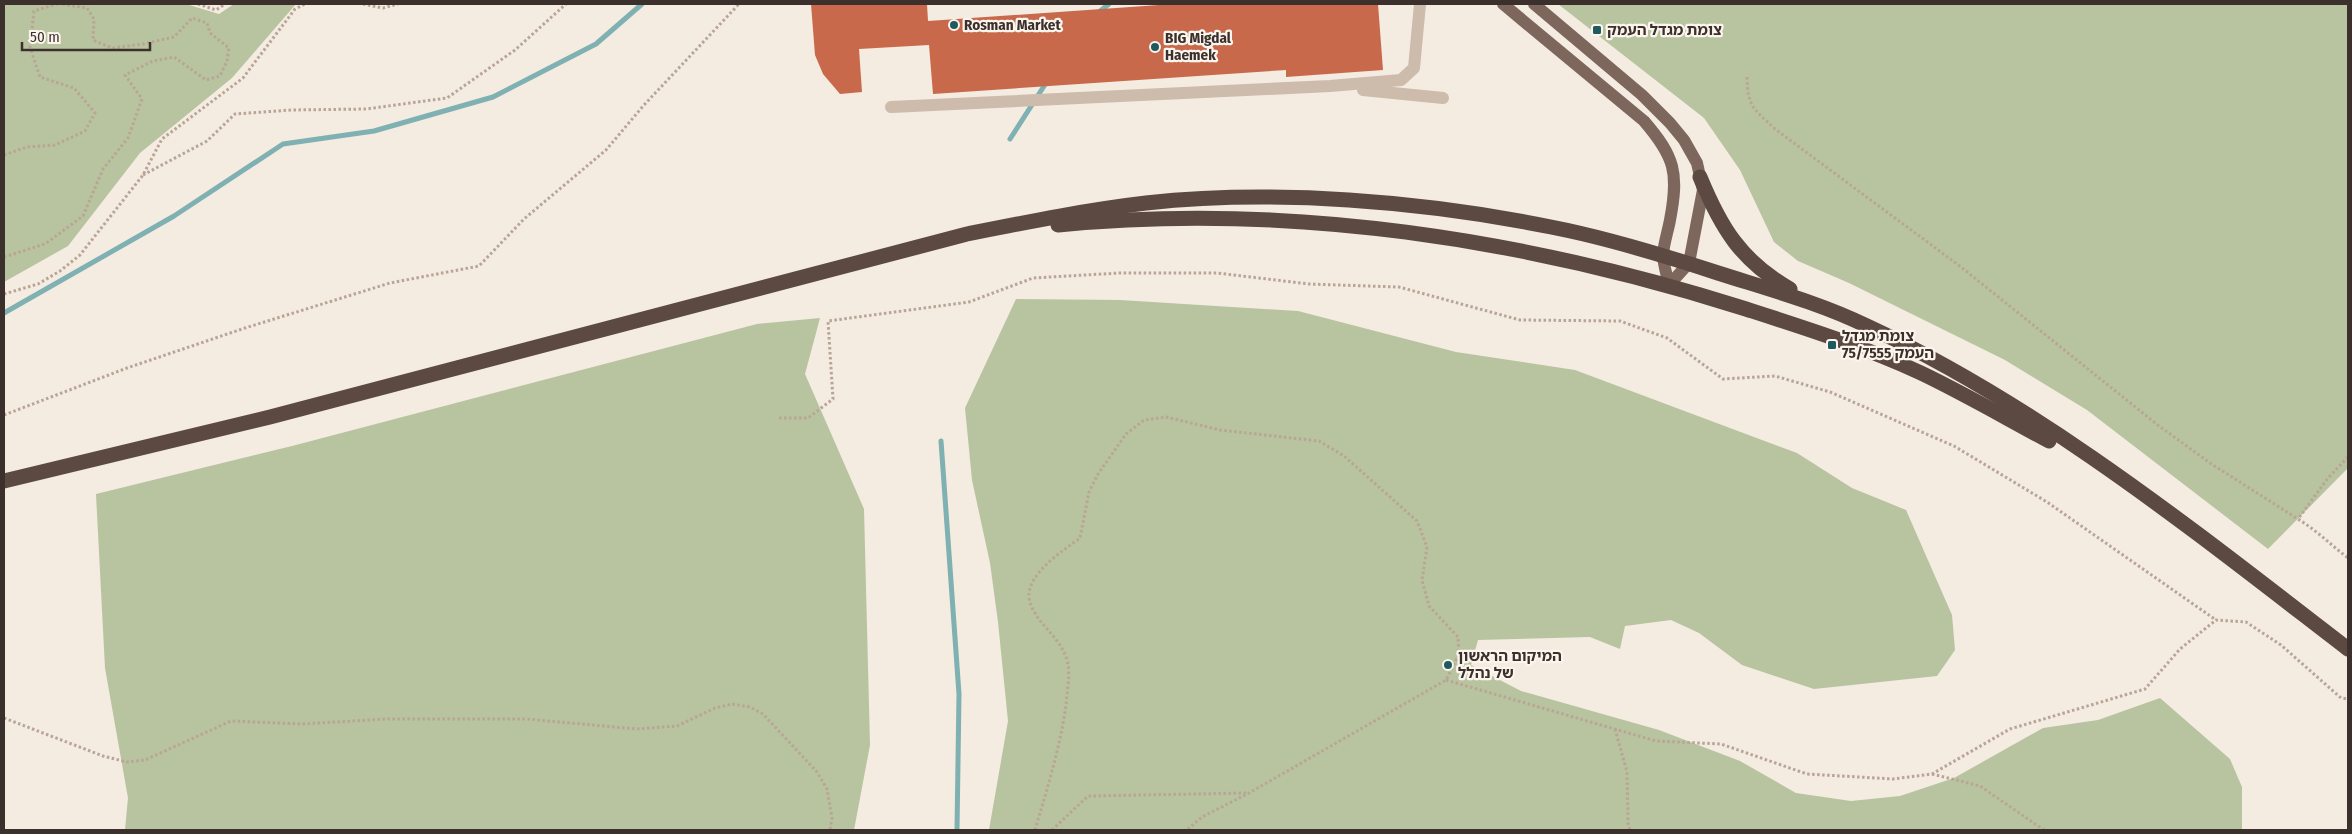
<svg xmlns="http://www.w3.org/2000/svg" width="2352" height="834" font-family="'Fira Sans Condensed','Noto Sans Hebrew',sans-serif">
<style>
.green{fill:#b8c4a0}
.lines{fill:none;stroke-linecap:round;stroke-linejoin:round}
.stream{stroke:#7fb0b2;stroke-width:5}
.building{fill:#c8694b}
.path{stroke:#b9a596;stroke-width:3;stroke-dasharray:2.5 2.5;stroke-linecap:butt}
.minor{stroke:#cdbbac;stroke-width:12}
.major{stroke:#7d675c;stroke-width:12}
.highway{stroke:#5c4a42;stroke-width:15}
.poi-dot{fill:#1f5a5e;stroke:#fbf5ee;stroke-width:2}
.labels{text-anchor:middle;stroke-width:4.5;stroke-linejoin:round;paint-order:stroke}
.poi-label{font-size:15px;font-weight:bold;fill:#3b302b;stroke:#fbf5ee;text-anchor:start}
</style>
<rect width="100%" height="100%" fill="#f4ebe1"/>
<!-- green -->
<g class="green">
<path d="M4 4H186L219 14 234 4H296L232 78 140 153 68 246 4 282Z"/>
<path d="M1558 4H2348V468L2268 549 2087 410 2005 360 1849 283 1798 261 1774 242 1740 170 1704 118Z"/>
<path d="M1016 299 1120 300 1298 311 1456 352 1575 370 1797 453 1852 488 1906 510 1952 615 1955 650 1937 676 1814 689 1742 665 1699 633 1671 620 1625 626 1620 649 1590 637 1478 640 1471 665 1521 691 1659 730 1740 761 1796 793 1851 801 1900 796 1954 778 2043 728 2098 720 2160 698 2230 759 2242 787V830H989L1008 721 998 622 990 563 972 480 965 408Z"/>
<path d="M820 318 805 374 864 509 870 745 854 830H125L128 798 105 668 96 494 292 446 757 324Z"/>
</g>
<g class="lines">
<!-- stream -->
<g class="stream">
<path d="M1099 12 1109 4"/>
<path d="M1010 139 1046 83"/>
<path d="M4 313 174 216 283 144 374 131 493 97 596 44 642 4"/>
<path d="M941 441 959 694 957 830"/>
</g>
</g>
<!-- building -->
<path class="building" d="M811 4H927L928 21 1173 4H1378L1383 70 1286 77V70L933 94 929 45 859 49 862 92 840 94 823 74 815 55Z"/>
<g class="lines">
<!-- path -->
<g class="path">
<path d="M198 4 216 10 225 4"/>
<path d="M363 4 383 8 398 4"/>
<path d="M1747 77C1748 108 1753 108 1775 129L1961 267 2159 426 2210 463 2298 519"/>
<path d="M4 155 27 147 55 145 85 131 95 113 74 88 40 77 30 47 34 11 57 4"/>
<path d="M143 175 207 141 235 114 291 110 366 109 447 98 515 50 566 4"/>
<path d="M4 257 45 244 83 216 103 169 128 138 142 99 125 75 153 61 174 57 206 80 220 76 227 61 229 48 210 33 207 23 192 18 174 37 143 44 112 48 93 40 94 19 87 8 61 4"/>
<path d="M4 294 38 284 60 271 80 255 143 175 162 139 243 78 295 9 305 4"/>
<path d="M4 415 127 368 245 328 390 283 479 266 524 219 606 150 644 105 739 4"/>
<path d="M779 418H808L833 399 828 321 969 302 1033 278 1120 273H1217L1309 284 1399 287 1520 320 1620 321 1667 338 1723 379 1775 376 1830 392 1954 446 2047 502 2216 620"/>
<path d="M2348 457 2328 478 2298 519C2316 530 2331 545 2348 558"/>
<path d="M1446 680 1656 741 1721 744 1807 774 1893 779 1932 774 2010 729 2145 689 2180 649 2216 620 2246 622 2281 645 2341 698 2348 699"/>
<path d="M4 718 103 756 127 762 145 760 231 721 302 724 386 719H526L637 729 677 726 715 708 732 704 750 707 763 714 817 772 827 789 832 818 830 830"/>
<path d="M1615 729 1627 772 1628 823 1630 830"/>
<path d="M1932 774 1980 786 2044 830"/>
<path d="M1035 830C1047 789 1060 748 1066 705 1067 692 1070 677 1068 664 1062 635 1031 622 1029 596 1028 573 1064 550 1080 538L1089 492 1098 474 1126 434 1144 420 1166 417 1220 430 1319 441 1344 456 1417 521 1427 547 1422 580 1429 606 1458 637 1459 654 1446 680 1249 793 1202 817 1187 830"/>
<path d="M1052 830 1088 796 1246 793"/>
</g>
<!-- minor -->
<g class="minor">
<path d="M1363 90 1443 98"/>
<path d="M891 107 1330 86 1401 80 1414 68 1420 4"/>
</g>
<!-- major -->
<g class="major">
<path d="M1503 4 1644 121C1675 157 1679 173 1670 220 1668 231 1664 243 1663 254 1663 264 1667 275 1669 285"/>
<path d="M1534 4 1642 95 1670 123 1684 140 1697 163 1703 190 1689 263 1669 285"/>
</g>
<!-- highway -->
<g class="highway">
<path d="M1700 177C1721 228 1741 261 1790 289"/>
<path d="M1058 225C1289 202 1526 239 1746 309 1805 328 1865 347 1921 373 1965 394 2006 418 2049 441"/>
<path d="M4 481 270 417 967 234C1027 222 1086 210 1146 203 1275 189 1423 201 1551 227 1608 238 1663 255 1718 273 1768 289 1820 303 1867 326 2040 406 2198 534 2348 649"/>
</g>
</g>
<!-- markers -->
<g class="poi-dot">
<circle cx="954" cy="25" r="5"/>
<rect x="1592" y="25" width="10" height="10" rx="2.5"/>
<circle cx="1155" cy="47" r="5"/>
<rect x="1827" y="340" width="10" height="10" rx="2.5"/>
<circle cx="1448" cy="665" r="5"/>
</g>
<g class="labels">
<!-- poi labels -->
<g class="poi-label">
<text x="964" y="30">Rosman Market</text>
<text x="1607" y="35">צומת מגדל העמק</text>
<text x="1165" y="43">BIG Migdal<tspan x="1165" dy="17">Haemek</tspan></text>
<text x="1842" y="341">צומת מגדל<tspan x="1842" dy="17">העמק 75/7555</tspan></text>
<text x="1458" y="661">המיקום הראשון<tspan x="1458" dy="17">של נהלל</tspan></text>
</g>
</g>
<!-- border -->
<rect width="2352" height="834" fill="none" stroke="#3b302b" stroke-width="10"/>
<!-- scale -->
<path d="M22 42v8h128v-8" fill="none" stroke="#3b302b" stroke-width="2.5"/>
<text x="30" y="42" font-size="15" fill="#3b302b" stroke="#fbf5ee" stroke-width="4" paint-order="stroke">50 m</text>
</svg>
